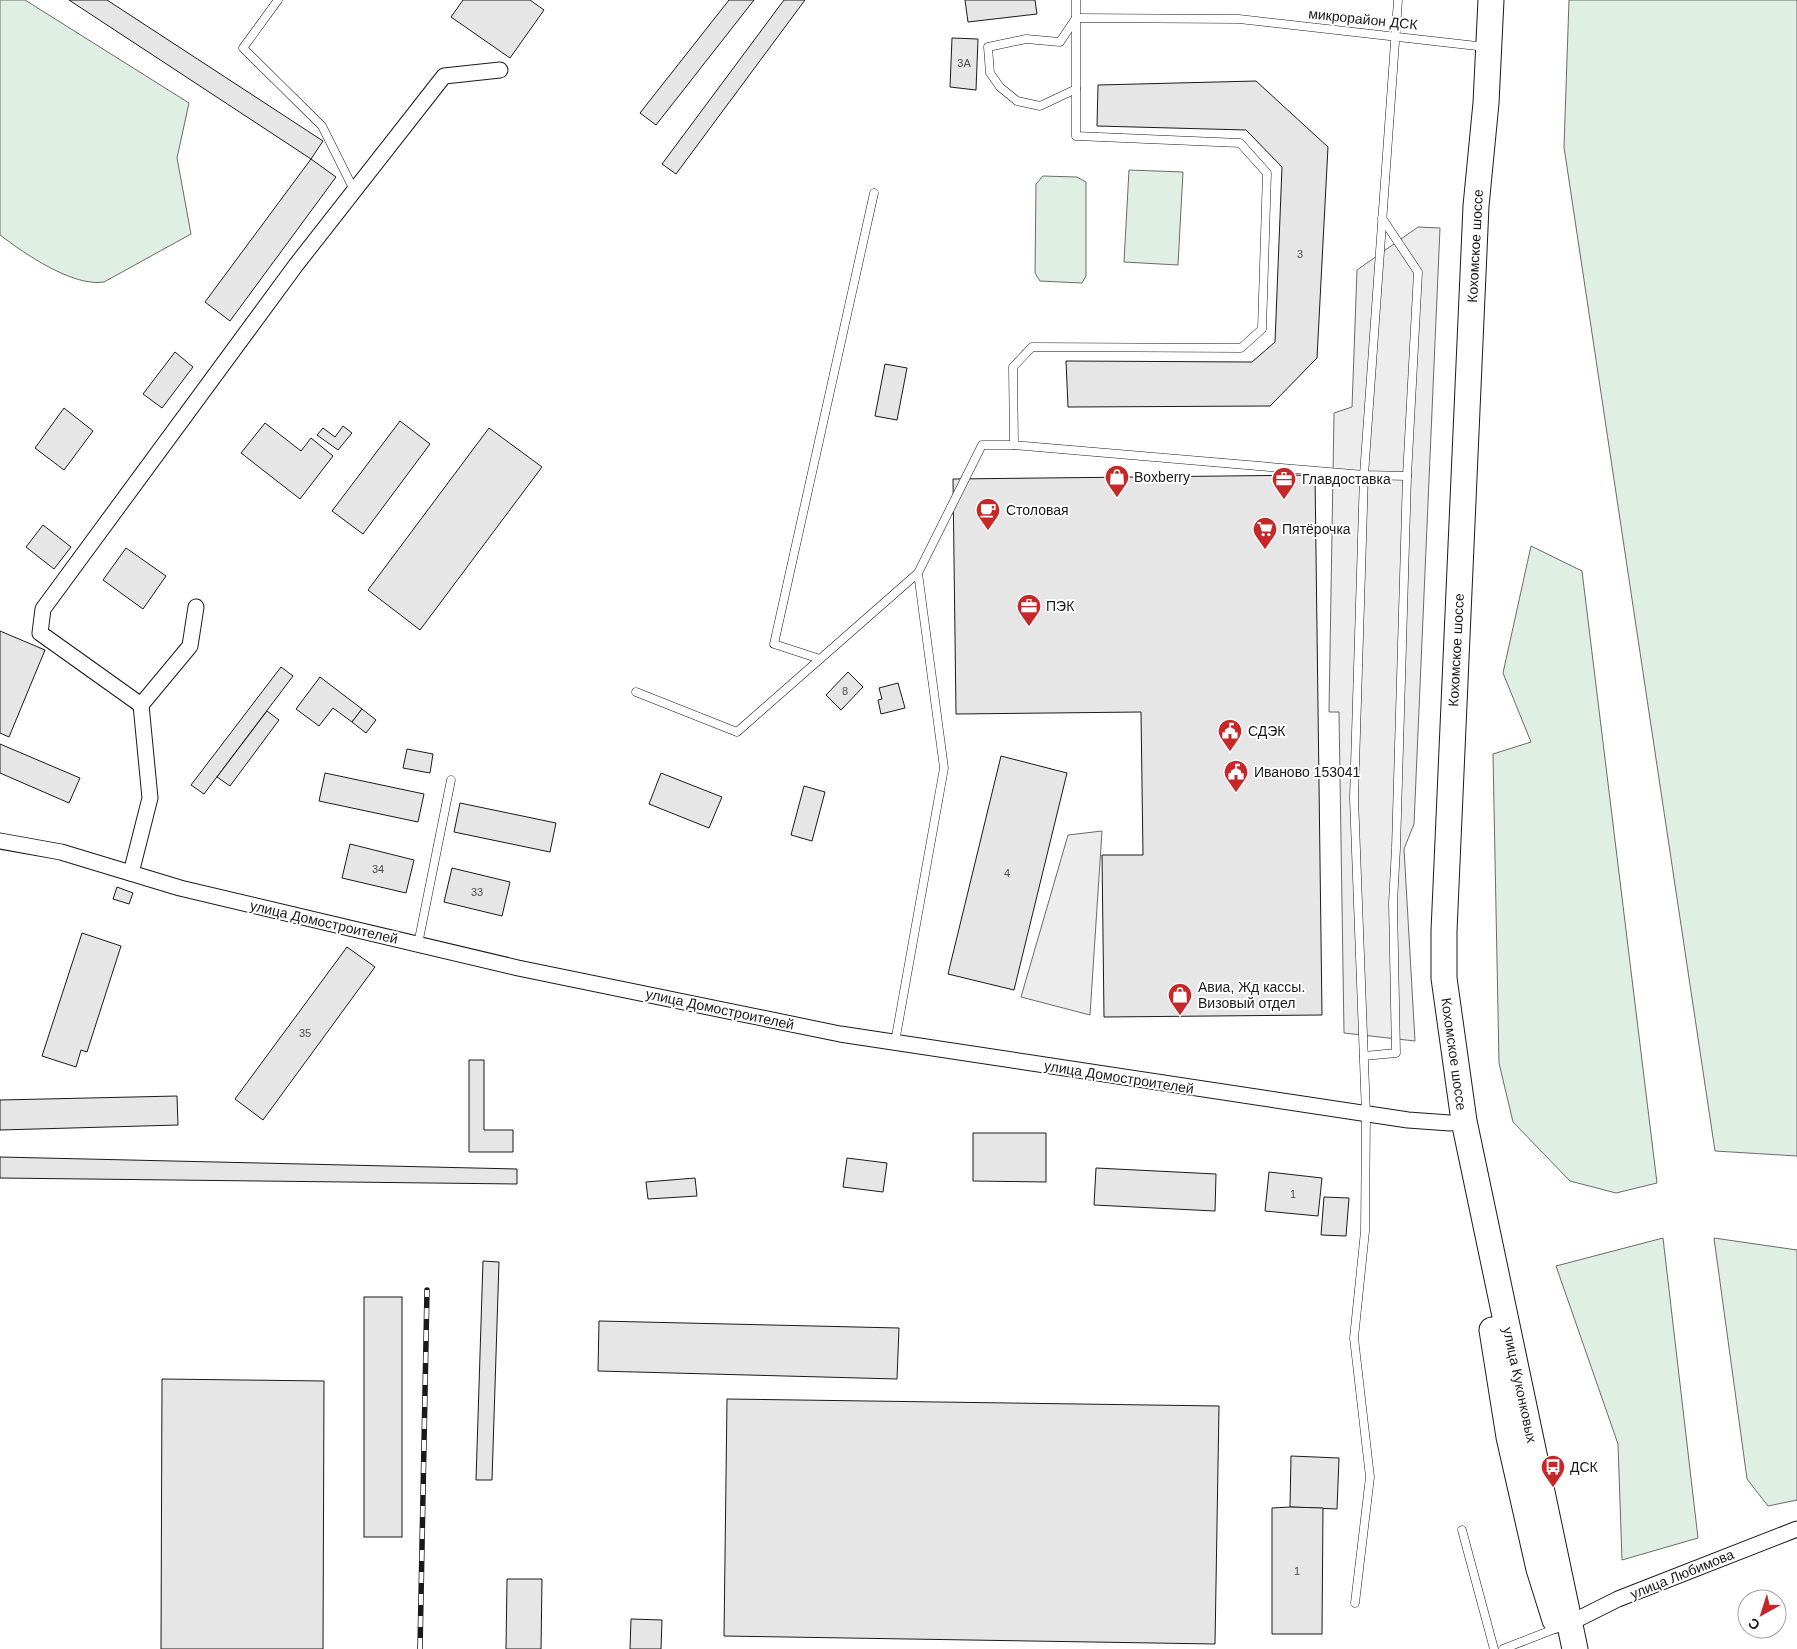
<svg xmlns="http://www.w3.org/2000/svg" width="1797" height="1649" font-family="Arial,sans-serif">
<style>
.green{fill:#e0efe3;stroke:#6a6a6a}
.parking{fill:#ededed;stroke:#6a6a6a}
.building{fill:#e6e6e6;stroke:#1a1a1a}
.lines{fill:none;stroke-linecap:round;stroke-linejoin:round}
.lane-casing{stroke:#1a1a1a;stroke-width:9}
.street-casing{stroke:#1a1a1a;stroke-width:17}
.primary-casing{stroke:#1a1a1a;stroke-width:27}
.lane{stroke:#fff;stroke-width:8}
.street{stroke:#fff;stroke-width:15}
.primary{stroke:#fff;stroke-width:25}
.rail-casing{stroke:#1a1a1a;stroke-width:5.5}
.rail{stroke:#fff;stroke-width:4;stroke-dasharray:11;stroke-linecap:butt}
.labels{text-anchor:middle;stroke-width:4;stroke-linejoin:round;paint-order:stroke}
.number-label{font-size:11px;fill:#4d4d4d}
.street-label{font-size:14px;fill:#1a1a1a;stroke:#fff}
.poi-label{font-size:14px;fill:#1a1a1a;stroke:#fff;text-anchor:start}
</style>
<rect width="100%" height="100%" fill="#fff"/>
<!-- green -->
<g class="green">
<path d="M0 0H25L189 103 177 158 191 234 104 282C73 287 25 254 0 235Z"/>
<path d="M1569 0H1797V1156L1715 1151 1564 147Z"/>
<path d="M1129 170 1183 172 1178 265 1124 262Z"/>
<path d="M1043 176 1077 177 1086 182V276L1082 283 1040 281 1035 273 1036 184Z"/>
<path d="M1531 546 1582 571 1657 1183 1616 1193 1570 1181 1513 1122 1499 1063 1493 754 1531 742 1503 673Z"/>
<path d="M1663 1238 1698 1538 1622 1560 1618 1444 1556 1266Z"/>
<path d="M1714 1238 1797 1250V1500L1768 1506 1747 1479Z"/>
</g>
<!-- parking -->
<g class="parking">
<path d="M1418 227 1440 228 1414 824 1404 849 1415 1041 1344 1033 1339 712H1329L1334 413 1352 407 1357 270Z"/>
<path d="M1102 831 1090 1015 1021 997 1068 835Z"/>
</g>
<!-- building -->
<g class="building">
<path d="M69 0H107L323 141 311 159Z"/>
<path d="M463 0H530L544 10 510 58 451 17Z"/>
<path d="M729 0H754L656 125 640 113Z"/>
<path d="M784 0H805L676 174 662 164Z"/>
<path d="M965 0H1035L1037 14 968 22Z"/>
<path d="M952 38 978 39 976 90 950 87Z"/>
<path d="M1256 81 1328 147 1317 358 1270 406 1068 407 1066 361 1252 362 1275 342 1282 167 1246 130 1097 126 1098 85Z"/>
<path d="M311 159 336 177 230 321 205 302Z"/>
<path d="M175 352 193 367 162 408 143 394Z"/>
<path d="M885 364 907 368 897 420 875 416Z"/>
<path d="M64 408 93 431 64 470 35 448Z"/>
<path d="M400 421 430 444 363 534 332 511Z"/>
<path d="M265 423 301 451 311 438 333 456 300 499 241 453Z"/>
<path d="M343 426 352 433 338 450 317 435 323 428 335 437Z"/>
<path d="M489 428 542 467 420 630 368 590Z"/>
<path d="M1315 475 1322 1015 1104 1017 1102 855H1143L1141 712 956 714 953 479Z"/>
<path d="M43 525 71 547 54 569 26 547Z"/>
<path d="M126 548 166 576 143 609 103 580Z"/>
<path d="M0 631 45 650 9 737 0 733Z"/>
<path d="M281 667 293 676 204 794 191 785Z"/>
<path d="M848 672 863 687 841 710 826 695Z"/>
<path d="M320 677 362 709 352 722 333 708 319 726 296 709Z"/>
<path d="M898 683 905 708 881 714 878 700 882 699 879 688Z"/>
<path d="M362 709 376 720 366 733 352 722Z"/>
<path d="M267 711 279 720 230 786 217 777Z"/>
<path d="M0 744 80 778 69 803 0 773Z"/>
<path d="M407 749 433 754 430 773 403 768Z"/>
<path d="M1001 756 1067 773 1014 990 948 974Z"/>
<path d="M325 773 424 794 418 822 319 801Z"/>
<path d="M661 773 722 797 709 828 649 804Z"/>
<path d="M804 786 825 792 812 841 791 835Z"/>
<path d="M460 803 556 823 550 852 454 832Z"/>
<path d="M350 844 414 860 406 893 342 878Z"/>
<path d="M452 868 510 882 502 916 444 902Z"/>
<path d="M117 887 133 893 129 904 113 899Z"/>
<path d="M82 933 121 946 87 1052 81 1050 76 1067 42 1056Z"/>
<path d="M347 947 375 967 263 1120 235 1099Z"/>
<path d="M469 1060H484V1130H513V1152H469Z"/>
<path d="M177 1096 178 1125 0 1130V1100Z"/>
<path d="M973 1133H1046V1182L973 1181Z"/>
<path d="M0 1157 517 1169V1184L0 1178Z"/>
<path d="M847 1158 887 1163 883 1192 843 1187Z"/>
<path d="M1096 1168 1216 1174 1215 1211 1094 1205Z"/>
<path d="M1269 1172 1322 1178 1318 1216 1265 1211Z"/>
<path d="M695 1178 697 1196 648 1199 646 1182Z"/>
<path d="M1324 1197 1349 1198 1346 1236 1321 1235Z"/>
<path d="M483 1261 499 1262 492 1480H476Z"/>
<rect x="364" y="1297" width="38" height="240"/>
<path d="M599 1321 899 1328 897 1379 598 1371Z"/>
<path d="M162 1379 324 1381 323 1649H161Z"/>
<path d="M727 1399 1219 1406 1215 1644 724 1636Z"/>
<path d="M1291 1456 1339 1458 1337 1509 1290 1507Z"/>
<path d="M1290 1507 1323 1508 1322 1634H1272V1508Z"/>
<path d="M507 1579H542L541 1649H506Z"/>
<path d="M631 1619 662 1620 661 1649H630Z"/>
</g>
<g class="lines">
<defs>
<g id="lane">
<path d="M278 0 243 48 322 126 354 190"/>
<path d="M1076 89 1040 106 1017 101 1000 87 990 73 988 47 1026 39 1060 42 1076 18 1239 19 1486 47"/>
<path d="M1014 445 1013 367 1032 347 1241 348 1262 329 1267 173 1240 143 1076 136V0"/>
<path d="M918 573 982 445H1014L1364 475 1407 476"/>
<path d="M820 659 774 644 874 193"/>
<path d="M636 692 737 732 918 573 944 768 895 1042"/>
<path d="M418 944 451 780"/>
<path d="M1364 1056 1396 1053 1393 903 1396 848 1407 476 1418 272 1382 218"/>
<path d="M1462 1530 1494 1649"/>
<path d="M1355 1603 1370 1477 1354 1338 1365 1231 1366 1114 1354 798 1364 475 1398 0"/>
<path d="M1503 1649 1557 1628"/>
</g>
<g id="street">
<path d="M141 705 190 646 196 607"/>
<path d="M0 841 61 852 180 888 518 968 840 1034 1408 1120 1450 1123"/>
<path d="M131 873 150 798 141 705 40 633 43 609 296 265 444 76 500 70"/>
<path d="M1570 1623 1618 1599 1797 1529"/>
</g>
<g id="primary">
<path d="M1491 0 1486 103 1476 206 1444 931V978L1464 1121 1575 1649"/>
<path d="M1492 1330 1509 1437 1539 1569 1555 1620"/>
</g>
</defs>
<!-- lane casing -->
<use href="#lane" class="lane-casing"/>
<!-- street casing -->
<use href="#street" class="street-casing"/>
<!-- primary casing -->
<use href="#primary" class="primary-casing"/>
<!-- lane -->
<use href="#lane" class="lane"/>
<!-- street -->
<use href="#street" class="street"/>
<!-- primary -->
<use href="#primary" class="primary"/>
<defs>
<path id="rail" d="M420 1649 427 1290"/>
</defs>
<!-- rail casing -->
<use href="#rail" class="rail-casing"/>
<!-- rail -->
<use href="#rail" class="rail"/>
</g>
<!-- icons -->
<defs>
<symbol id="shop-pin" viewBox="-11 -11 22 30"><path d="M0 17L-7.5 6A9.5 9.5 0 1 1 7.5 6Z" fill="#c62828" stroke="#fff"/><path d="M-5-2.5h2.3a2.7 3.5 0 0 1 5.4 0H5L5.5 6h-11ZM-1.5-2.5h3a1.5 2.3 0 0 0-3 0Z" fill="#fff"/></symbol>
<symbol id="office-pin" viewBox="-11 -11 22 30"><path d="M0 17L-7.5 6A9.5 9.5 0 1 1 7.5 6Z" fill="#c62828" stroke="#fff"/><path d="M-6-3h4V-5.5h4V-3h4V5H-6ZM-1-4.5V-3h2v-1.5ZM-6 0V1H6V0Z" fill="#fff"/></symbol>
<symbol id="cafe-pin" viewBox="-11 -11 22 30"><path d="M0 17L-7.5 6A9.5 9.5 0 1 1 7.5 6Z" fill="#c62828" stroke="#fff"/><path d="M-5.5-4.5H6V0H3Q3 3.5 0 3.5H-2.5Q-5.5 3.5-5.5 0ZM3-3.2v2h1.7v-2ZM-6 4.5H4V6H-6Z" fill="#fff"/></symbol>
<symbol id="supermarket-pin" viewBox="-11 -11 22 30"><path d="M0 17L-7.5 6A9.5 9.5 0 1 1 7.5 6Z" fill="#c62828" stroke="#fff"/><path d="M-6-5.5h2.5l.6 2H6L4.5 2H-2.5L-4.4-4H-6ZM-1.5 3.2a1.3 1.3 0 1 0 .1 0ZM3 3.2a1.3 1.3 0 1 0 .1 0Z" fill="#fff"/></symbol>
<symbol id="civic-pin" viewBox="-11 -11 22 30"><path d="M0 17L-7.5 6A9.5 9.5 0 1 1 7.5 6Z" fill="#c62828" stroke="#fff"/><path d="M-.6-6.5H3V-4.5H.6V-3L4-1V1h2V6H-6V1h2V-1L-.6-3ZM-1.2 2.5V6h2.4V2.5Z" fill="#fff"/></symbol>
<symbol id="bus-pin" viewBox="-11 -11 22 30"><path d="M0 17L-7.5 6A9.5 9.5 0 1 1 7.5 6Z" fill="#c62828" stroke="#fff"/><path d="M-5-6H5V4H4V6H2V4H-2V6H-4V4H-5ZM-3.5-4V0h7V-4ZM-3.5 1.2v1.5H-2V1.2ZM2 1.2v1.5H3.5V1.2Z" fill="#fff"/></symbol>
</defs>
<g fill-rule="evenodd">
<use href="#shop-pin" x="1103" y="463" width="28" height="38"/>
<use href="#office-pin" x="1270" y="465" width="28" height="38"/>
<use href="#cafe-pin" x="974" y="496" width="28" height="38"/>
<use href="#supermarket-pin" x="1251" y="515" width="28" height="38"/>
<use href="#office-pin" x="1015" y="592" width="28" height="38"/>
<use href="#civic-pin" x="1216" y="717" width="28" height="38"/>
<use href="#civic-pin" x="1222" y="758" width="28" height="38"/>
<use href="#shop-pin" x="1166" y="981" width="28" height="38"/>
<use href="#bus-pin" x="1539" y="1453" width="28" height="38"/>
</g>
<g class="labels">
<!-- number labels -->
<g class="number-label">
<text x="964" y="67">3А</text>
<text x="1300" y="258">3</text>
<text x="845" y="695">8</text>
<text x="378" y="873">34</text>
<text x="1007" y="877">4</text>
<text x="477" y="896">33</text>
<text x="305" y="1037">35</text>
<text x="1293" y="1198">1</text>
<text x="1297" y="1575">1</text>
</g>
<!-- street labels -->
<g class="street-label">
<text transform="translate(1363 19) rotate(6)" y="5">микрорайон ДСК</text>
<text transform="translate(1475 246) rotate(-87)" y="5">Кохомское шоссе</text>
<text transform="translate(1456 650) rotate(-87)" y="5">Кохомское шоссе</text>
<text transform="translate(324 922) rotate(13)" y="5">улица Домостроителей</text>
<text transform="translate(720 1009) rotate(12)" y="5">улица Домостроителей</text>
<text transform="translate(1454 1054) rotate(82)" y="5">Кохомское шоссе</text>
<text transform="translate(1119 1077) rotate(9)" y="5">улица Домостроителей</text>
<text transform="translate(1520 1385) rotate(78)" y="5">улица Куконковых</text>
<text transform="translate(1682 1574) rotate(-22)" y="5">улица Любимова</text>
</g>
<!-- poi labels -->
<g class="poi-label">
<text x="1134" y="482">Boxberry</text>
<text x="1302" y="484">Главдоставка</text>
<text x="1006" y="515">Столовая</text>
<text x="1282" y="534">Пятёрочка</text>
<text x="1046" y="611">ПЭК</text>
<text x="1248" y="736">СДЭК</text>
<text x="1254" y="777">Иваново 153041</text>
<text x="1198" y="992">Авиа, Жд кассы.<tspan x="1198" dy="16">Визовый отдел</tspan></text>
<text x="1570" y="1472">ДСК</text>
</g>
</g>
<!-- north arrow -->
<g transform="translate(1762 1614) rotate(219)"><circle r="24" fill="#ffffff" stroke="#a3a3a3"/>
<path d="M0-4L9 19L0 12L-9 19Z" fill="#c62828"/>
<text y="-8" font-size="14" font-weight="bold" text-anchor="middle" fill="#1a1a1a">С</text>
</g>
</svg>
